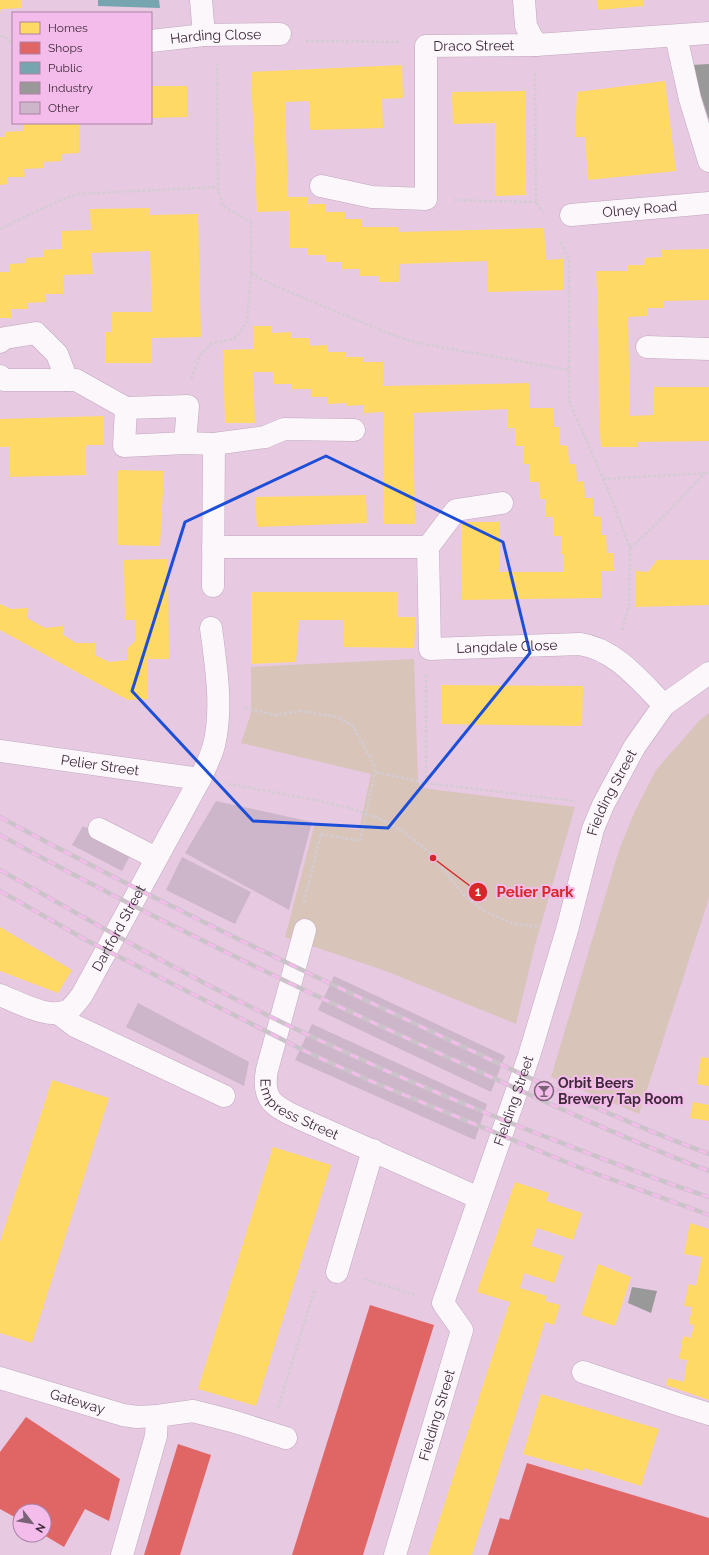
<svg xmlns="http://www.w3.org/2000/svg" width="709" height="1555" font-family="Raleway,sans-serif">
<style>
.green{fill:#d8c4b9}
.homes{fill:#ffd966}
.shops{fill:#e06666}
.public{fill:#76a5af}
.industry{fill:#999}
.building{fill:#ceb6ca}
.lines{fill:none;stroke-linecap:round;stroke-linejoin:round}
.minor-casing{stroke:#c0a8bc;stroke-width:23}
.path{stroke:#d4ccd3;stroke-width:2.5;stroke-dasharray:3 2;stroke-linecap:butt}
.minor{stroke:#fbf7fb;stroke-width:22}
.rail-casing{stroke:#ccc3ca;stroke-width:4.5}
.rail{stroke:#f4bcea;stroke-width:3;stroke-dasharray:9;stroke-linecap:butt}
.marked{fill:none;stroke:#1d4ed8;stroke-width:3;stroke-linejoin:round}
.labels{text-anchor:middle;stroke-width:4;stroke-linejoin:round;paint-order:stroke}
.street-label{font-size:14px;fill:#3f2a3c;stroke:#f4bcea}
.poi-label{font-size:14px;font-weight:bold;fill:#3f2a3c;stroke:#f4bcea;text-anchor:start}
.leader{fill:none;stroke:#d62828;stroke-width:1.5}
.callout-dot{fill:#d62828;stroke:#f4bcea;stroke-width:1.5}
.mark-label{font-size:12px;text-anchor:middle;font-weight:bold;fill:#fff}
.callout-label{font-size:15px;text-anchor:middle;font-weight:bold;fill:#d62828;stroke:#f4bcea;stroke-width:4;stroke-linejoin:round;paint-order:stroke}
</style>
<rect width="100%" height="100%" fill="#e7c9e2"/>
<!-- green -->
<g class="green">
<path d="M414 659 418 782 422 788 575 807 535 945 516 1024 386 971 285 937 315 823 359 830 371 774 241 743 251 713V667Z"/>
<path d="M709 713V898L639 1114 551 1077 619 850 635 811 656 770 700 720Z"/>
</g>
<!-- homes -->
<g class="homes">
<path d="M0 0H22V8L1 9 0 13Z"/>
<path d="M597 0H643V6L598 10Z"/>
<path d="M402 65 403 98 382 99 383 128 310 130 309 101 285 102 288 197H308V204H326V212H345V219H362V227H398L399 232 544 228 546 260 563 259V290L488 292 487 261 399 264V282H379V276H360V269H342V262H325V255H307V248H289V211L257 212 251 72Z"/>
<path d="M665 81 676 171 588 180 585 137H575L577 92Z"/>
<path d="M151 86H187V117L151 118Z"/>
<path d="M525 91 526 195 495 196V123L453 124 452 92Z"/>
<path d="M23 123H79V153L61 154V161L44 162V168L24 169 25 177H7V184L0 185V137H5V132L23 131Z"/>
<path d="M150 208V215L198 214 201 337 152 338V363H105V332H112V312H152L150 251 91 253 93 274 63 275V294H45V302L27 303 28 309H11V318H0V272H10V264L26 263V258L44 257V250L62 249 61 231 91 230 90 209Z"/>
<path d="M709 249V300L664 301V308H647V316L628 317 630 416 654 415V387H709V441L637 442 638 447H601L599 416 598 306 596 271H627V265H644L645 258 662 257V250Z"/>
<path d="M253 326H272V333L291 332V338H310V346L327 345 328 352H346V357H363V362H383V386L529 383V408H553L554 427H560V445L568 446 569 464H576L577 482 584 481 585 498H593V516L601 517V535H606L607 553H614V571H601V598L462 600 461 522H499V572H564V554H561V536H553V517H546V499H540L539 482H530V464H524V446H515V428H508V409L413 413 415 524H383L384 412 364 413V405L346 406 347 403 328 404V397H311V389H292V384H273V372H253L255 423H225L223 350 253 349Z"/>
<path d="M104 416V445H86V475L10 477V447H0V419Z"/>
<path d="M118 470 164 471 160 546 118 545Z"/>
<path d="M366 495 367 523 257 527 255 497Z"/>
<path d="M168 559 169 659H148V699L128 700 0 630V604L11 609 28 608 27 618 45 628 63 626V635L76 643H95V655L109 662 128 660 127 649 136 640 135 620H125L124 560Z"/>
<path d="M657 560H709V605L636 607V571L648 572Z"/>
<path d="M251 592H398V617H416L414 648 344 647 343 620H299L296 662 251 664Z"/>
<path d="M441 685 583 686 582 726 441 724Z"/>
<path d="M0 927 72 970 58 993 0 971Z"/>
<path d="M701 1057 709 1058V1086L697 1084Z"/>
<path d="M52 1080 109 1098 32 1343 0 1333V1242Z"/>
<path d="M693 1102 709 1105V1121L690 1118Z"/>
<path d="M273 1147 331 1165 256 1406 198 1389Z"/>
<path d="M515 1182 549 1193 546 1201 582 1213 573 1240 537 1228 531 1246 563 1256 554 1283 524 1273 520 1288 547 1296 545 1301 560 1305 554 1325 545 1322 472 1555H428L510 1302 477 1292Z"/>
<path d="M690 1223 709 1229V1400L666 1385 668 1378 684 1382 687 1360 679 1359 681 1349 683 1336 691 1338 694 1325 689 1324 692 1307 684 1306 689 1284 696 1286 702 1257 684 1254Z"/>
<path d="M598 1264 631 1277 615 1326 581 1315Z"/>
<path d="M541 1394 659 1429 641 1486 584 1468 583 1471 523 1454Z"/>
</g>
<!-- shops -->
<g class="shops">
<path d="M370 1305 434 1325 363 1555H292Z"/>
<path d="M26 1417 120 1479 109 1521 85 1509 64 1547 44 1535V1511H20V1520L0 1509V1452Z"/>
<path d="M178 1444 211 1455 180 1555H144Z"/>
<path d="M527 1463 709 1518V1555H488L500 1518 509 1520Z"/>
</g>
<!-- public -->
<path class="public" d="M98 0H159L160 8 98 6Z"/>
<!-- industry -->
<g class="industry">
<path d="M709 64V120L691 65Z"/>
<path d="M632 1287 657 1291 651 1313 628 1303Z"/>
</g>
<!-- building -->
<g class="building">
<path d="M216 801 312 822 289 910 185 853Z"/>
<path d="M83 826 132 852 122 871 72 845Z"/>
<path d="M182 857 251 892 235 924 166 890Z"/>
<path d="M334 976 505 1056 491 1092 318 1010Z"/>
<path d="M138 1003 249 1062 244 1086 126 1027Z"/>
<path d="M312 1024 487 1104 475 1140 295 1060Z"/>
</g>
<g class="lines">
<defs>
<g id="minor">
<path d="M201 0 204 35"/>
<path d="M524 0 526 26 536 45"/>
<path d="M676 36 690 99 709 161"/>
<path id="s1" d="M151 41 204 35 280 34"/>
<path id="s2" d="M321 186 372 197 426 199V46L536 45 709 33"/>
<path id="s3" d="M571 215 709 203"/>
<path d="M0 342 5 338 36 333 57 354 67 380"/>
<path d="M647 347 709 349"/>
<path d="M0 376 4 380H76L126 408 124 446 185 443 214 444 213 586"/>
<path d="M126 408 188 406 185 443"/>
<path d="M214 444 265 437 284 429 354 430"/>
<path id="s4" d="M213 547H428L430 649 580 644C615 649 640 681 664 705"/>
<path d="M428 547 456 510 502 503"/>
<path id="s5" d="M0 751 200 779"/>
<path d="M99 829 156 858"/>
<path id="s6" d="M305 930 267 1070C261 1101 275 1107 301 1119L479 1198"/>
<path id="s7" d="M0 995C18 1002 51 1021 69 1010 74 1006 78 1000 82 995L200 779C205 768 211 757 214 745 223 708 216 666 211 628"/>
<path d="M59 1014 75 1026 224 1096"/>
<path d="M337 1272 373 1150"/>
<path d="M583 1372 683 1406 709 1414"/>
<path id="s8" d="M0 1378 123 1415 137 1417 157 1416 193 1411 232 1421 286 1438"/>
<path d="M122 1555 156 1436 157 1416"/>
<path id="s9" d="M395 1555 462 1330 443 1303 529 1056 567 930 593 829 603 805 635 746 664 705 709 673"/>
</g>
</defs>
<!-- minor casing -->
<use href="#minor" class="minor-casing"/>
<!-- path -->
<g class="path">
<path d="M0 36H4L13 45"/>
<path d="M306 41 399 42"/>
<path d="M535 73 536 202 543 212"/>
<path d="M454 200 536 202"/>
<path d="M0 229 56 202 77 194 218 187"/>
<path d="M561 242 569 259V401L609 492 630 548 629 605 622 630"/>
<path d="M251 273 273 285 383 331 413 342 569 370"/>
<path d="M191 379 200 355 212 343 234 339 247 322 251 273V222L223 206 218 187 217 63"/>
<path d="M603 479 709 473"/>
<path d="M630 548 653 527 704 474"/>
<path d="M426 675V783"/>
<path d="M245 708 275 715 301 711 337 717 353 726 374 765 375 772 426 783 575 801"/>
<path d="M228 784 310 799 346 807 376 817 403 831 432 855 464 895 482 910 512 923 540 927"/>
<path d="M304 902 321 834 360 841 375 772"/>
<path d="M364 1279 416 1295"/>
<path d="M278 1408 315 1288"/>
</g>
<!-- minor -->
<use href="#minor" class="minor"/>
<defs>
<g id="rail">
<path d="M0 817C130 888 265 953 399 1016 501 1065 603 1114 709 1154"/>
<path d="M0 835C147 916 299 989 452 1059 537 1098 622 1138 709 1171"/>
<path d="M0 870C81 916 162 962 245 1004 340 1052 437 1094 536 1133 593 1155 651 1178 709 1197"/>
<path d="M0 891 86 940 309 1053 373 1082 583 1169 709 1215"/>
</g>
</defs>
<!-- rail casing -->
<use href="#rail" class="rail-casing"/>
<!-- rail -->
<use href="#rail" class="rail"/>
</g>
<!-- marked area -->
<path class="marked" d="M326 456 503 542 530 653 388 828 253 821 132 691 185 522Z"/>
<!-- icons -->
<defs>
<symbol id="bar-ring" viewBox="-11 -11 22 22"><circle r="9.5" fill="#f4bcea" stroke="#7a6276" stroke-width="1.5"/><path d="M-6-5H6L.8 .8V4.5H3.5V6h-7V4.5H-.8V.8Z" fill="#7a6276"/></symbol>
</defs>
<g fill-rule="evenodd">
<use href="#bar-ring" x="533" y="1080" width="22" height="22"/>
</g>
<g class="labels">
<!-- street labels -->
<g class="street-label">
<text dy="5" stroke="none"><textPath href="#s1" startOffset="65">Harding Close</textPath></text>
<text dy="5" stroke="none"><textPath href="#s2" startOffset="307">Draco Street</textPath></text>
<text dy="5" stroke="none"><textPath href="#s3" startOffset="69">Olney Road</textPath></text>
<text dy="5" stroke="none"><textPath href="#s4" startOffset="394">Langdale Close</textPath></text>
<text dy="5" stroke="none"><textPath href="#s5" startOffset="101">Pelier Street</textPath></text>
<text dy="5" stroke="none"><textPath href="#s9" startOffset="806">Fielding Street</textPath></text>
<text dy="5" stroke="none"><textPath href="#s7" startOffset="169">Dartford Street</textPath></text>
<text dy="5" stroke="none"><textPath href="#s9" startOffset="482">Fielding Street</textPath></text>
<text dy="5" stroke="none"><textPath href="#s6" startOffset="203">Empress Street</textPath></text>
<text dy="5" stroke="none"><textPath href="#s8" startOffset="81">Gateway</textPath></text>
<text dy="5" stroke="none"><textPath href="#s9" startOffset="146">Fielding Street</textPath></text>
</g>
<!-- poi labels -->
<g class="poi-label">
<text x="558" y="1088">Orbit Beers<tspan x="558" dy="16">Brewery Tap Room</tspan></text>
</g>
</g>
<!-- callouts -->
<path class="leader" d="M433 858L478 892"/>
<g class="callout-dot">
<circle cx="433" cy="858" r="4"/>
<circle cx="478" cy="892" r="10"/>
</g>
<g class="mark-label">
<text x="478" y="896">1</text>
</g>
<g class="callout-label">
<text x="535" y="897">Pelier Park</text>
</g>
<!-- legend -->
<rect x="12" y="12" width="140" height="112" fill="#f4bcea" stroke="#ac82a4"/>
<rect x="20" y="22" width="20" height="12" fill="#ffd966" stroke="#ac82a4"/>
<text x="48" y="32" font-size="12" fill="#3f2a3c">Homes</text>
<rect x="20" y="42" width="20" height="12" fill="#e06666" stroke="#ac82a4"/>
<text x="48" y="52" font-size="12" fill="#3f2a3c">Shops</text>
<rect x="20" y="62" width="20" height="12" fill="#76a5af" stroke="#ac82a4"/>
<text x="48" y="72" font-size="12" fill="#3f2a3c">Public</text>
<rect x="20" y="82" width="20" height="12" fill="#999999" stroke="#ac82a4"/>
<text x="48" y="92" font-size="12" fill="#3f2a3c">Industry</text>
<rect x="20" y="102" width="20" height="12" fill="#ceb6ca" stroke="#ac82a4"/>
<text x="48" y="112" font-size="12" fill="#3f2a3c">Other</text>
<!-- north arrow -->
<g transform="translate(32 1523) rotate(121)"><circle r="19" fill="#f4bcea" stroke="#ac82a4"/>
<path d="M0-3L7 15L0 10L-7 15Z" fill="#7a6276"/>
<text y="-6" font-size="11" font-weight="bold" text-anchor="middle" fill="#3f2a3c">N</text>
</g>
</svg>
